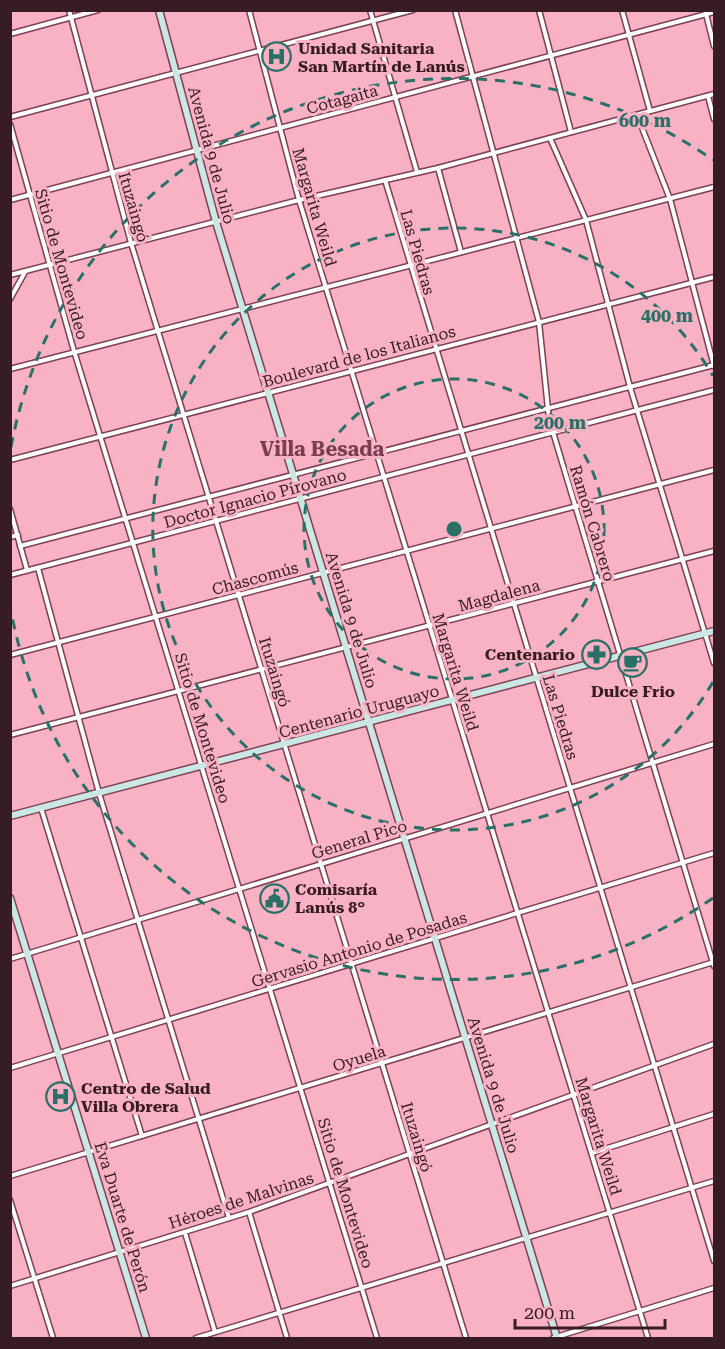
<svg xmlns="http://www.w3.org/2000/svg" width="725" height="1349" font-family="'Roboto Serif',serif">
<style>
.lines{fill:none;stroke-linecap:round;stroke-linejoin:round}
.street-casing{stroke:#7d4052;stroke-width:7}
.secondary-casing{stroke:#7d4052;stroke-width:9}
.street{stroke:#fff;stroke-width:4}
.secondary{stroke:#cbe7e3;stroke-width:6}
.ring{fill:none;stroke:#297066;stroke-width:3;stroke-dasharray:10 8}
.labels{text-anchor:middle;stroke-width:6;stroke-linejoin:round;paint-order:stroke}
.poi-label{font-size:16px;font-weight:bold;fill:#371c23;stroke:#f9b1c4;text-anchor:start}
.street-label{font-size:16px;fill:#371c23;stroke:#f9b1c4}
.quarter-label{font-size:20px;font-weight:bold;fill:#7b3e50;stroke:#f9b1c4}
.centre{fill:#297066;stroke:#f9b1c4;stroke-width:3}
.ring-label{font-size:18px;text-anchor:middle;font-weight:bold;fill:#297066;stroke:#f9b1c4;stroke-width:6;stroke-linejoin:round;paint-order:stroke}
</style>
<rect width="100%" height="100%" fill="#f9b1c4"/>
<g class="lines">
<defs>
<g id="street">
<path d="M69 10 131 243 466 1338"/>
<path d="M249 10 299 200 648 1338"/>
<path d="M370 10 417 172"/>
<path d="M455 10 539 322 549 419 714 966"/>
<path d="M539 10 571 132"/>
<path d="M622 10 650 111"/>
<path d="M705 10 714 46"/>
<path d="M10 34 98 10"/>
<path d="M708 96 714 119"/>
<path d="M637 115 670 199 714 366"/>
<path d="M10 117 413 10"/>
<path d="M10 124 74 351 377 1338"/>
<path d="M550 138 586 220 630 387 714 663"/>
<path d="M438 168 461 252"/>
<path d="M385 180 714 1261"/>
<path d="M10 200 714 12"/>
<path d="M10 275 299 200 438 168 714 94"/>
<path d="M10 299 25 272"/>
<path d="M10 369 714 187"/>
<path d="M10 460 714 277"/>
<path d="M10 509 27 570"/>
<path d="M10 537 18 535"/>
<path d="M20 546 714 365"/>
<path d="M38 568 99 793 229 1218"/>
<path d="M10 575 714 390"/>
<path d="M10 655 714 470"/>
<path d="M10 735 714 551"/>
<path d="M41 808 142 1136"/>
<path d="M10 959 714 744"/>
<path d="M10 1068 714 853"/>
<path d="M592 1153 714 1114"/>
<path d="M10 1176 714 962"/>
<path d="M10 1200 53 1338"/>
<path d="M249 1212 287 1338"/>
<path d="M185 1233 215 1332"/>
<path d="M10 1286 249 1212 714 1044"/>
<path d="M196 1338 714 1181"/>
<path d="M553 1338 714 1288"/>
</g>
<g id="secondary">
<path d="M159 10 216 222 557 1338"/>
<path d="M10 816 714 631"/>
<path d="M10 898 146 1338"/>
</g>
</defs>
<!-- street casing -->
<use href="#street" class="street-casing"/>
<!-- secondary casing -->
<use href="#secondary" class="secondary-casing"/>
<!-- street -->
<use href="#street" class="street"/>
<!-- secondary -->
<use href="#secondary" class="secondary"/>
</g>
<!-- distance rings -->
<g class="ring">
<circle cx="454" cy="529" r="150"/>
<path d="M713 682A301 301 0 1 1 713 376"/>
<path d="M713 898A451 451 0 0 1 11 611M11 447A451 451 0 0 1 713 160"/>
</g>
<!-- icons -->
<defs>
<symbol id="hospital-ring" viewBox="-11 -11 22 22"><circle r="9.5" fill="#f9b1c4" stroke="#297066" stroke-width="1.5"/><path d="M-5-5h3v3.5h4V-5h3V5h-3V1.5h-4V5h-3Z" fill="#297066"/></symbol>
<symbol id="pharmacy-ring" viewBox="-11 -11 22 22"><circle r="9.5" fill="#f9b1c4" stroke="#297066" stroke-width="1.5"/><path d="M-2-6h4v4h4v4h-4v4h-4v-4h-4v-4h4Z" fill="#297066"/></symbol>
<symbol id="cafe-ring" viewBox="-11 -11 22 22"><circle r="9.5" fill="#f9b1c4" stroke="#297066" stroke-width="1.5"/><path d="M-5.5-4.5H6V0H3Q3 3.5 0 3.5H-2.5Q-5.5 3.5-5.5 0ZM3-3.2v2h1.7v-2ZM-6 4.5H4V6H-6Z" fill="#297066"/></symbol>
<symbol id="civic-ring" viewBox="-11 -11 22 22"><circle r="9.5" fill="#f9b1c4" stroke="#297066" stroke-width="1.5"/><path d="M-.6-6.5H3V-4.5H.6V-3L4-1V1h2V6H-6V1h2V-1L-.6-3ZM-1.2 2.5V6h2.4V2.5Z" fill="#297066"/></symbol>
</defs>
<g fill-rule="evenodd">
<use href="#hospital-ring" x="260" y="40" width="33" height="33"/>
<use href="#pharmacy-ring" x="580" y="638" width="33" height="33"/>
<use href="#cafe-ring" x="616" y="646" width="33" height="33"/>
<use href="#civic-ring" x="258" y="882" width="33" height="33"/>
<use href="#hospital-ring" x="44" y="1080" width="33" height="33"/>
</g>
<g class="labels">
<!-- poi labels -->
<g class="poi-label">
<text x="298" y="54">Unidad Sanitaria<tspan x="298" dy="18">San Martín de Lanús</tspan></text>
<text x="575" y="660" text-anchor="end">Centenario</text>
<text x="633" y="697" text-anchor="middle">Dulce Frio</text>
<text x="295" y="895">Comisaría<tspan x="295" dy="18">Lanús 8°</tspan></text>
<text x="81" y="1094">Centro de Salud<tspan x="81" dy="18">Villa Obrera</tspan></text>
</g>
<!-- street labels -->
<g class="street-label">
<text transform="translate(342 99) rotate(-15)" y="6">Cotagaita</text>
<text transform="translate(212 155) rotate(75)" y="6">Avenida 9 de Julio</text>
<text transform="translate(134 207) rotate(74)" y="6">Ituzaingó</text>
<text transform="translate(315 207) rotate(74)" y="6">Margarita Weild</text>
<text transform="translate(418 252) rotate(74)" y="6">Las Piedras</text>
<text transform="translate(62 264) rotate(74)" y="6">Sitio de Montevideo</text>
<text transform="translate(359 356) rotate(-15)" y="6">Boulevard de los Italianos</text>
<text transform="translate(255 498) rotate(-15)" y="6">Doctor Ignacio Pirovano</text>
<text transform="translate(593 523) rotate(73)" y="6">Ramón Cabrero</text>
<text transform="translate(255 578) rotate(-15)" y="6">Chascomús</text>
<text transform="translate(499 595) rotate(-15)" y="6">Magdalena</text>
<text transform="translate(352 620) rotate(73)" y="6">Avenida 9 de Julio</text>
<text transform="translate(275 672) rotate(73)" y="6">Ituzaingó</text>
<text transform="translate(456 672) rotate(73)" y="6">Margarita Weild</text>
<text transform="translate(359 711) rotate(-15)" y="6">Centenario Uruguayo</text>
<text transform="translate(561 717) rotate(73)" y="6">Las Piedras</text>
<text transform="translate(203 728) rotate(73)" y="6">Sitio de Montevideo</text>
<text transform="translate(359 839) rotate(-17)" y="6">General Pico</text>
<text transform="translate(359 949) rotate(-17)" y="6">Gervasio Antonio de Posadas</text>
<text transform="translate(359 1058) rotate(-17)" y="6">Oyuela</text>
<text transform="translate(494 1085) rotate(73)" y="6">Avenida 9 de Julio</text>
<text transform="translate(599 1136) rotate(73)" y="6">Margarita Weild</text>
<text transform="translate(417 1137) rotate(73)" y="6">Ituzaingó</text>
<text transform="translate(346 1193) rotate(73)" y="6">Sitio de Montevideo</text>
<text transform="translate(241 1200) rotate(-18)" y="6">Héroes de Malvinas</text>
<text transform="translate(123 1217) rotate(73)" y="6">Eva Duarte de Perón</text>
</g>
<!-- quarter labels -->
<g class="quarter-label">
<text x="322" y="456">Villa Besada</text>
</g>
</g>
<circle cx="454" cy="529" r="9" class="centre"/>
<g class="ring-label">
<text x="645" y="127">600 m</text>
<text x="667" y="322">400 m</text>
<text x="560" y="429">200 m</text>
</g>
<!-- border -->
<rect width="725" height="1349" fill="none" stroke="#371c23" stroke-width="24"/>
<!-- scale -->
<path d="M515 1319v9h150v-9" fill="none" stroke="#371c23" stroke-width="3"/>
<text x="524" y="1319" font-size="18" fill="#371c23" stroke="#f9b1c4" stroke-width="4.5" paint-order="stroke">200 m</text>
</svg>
